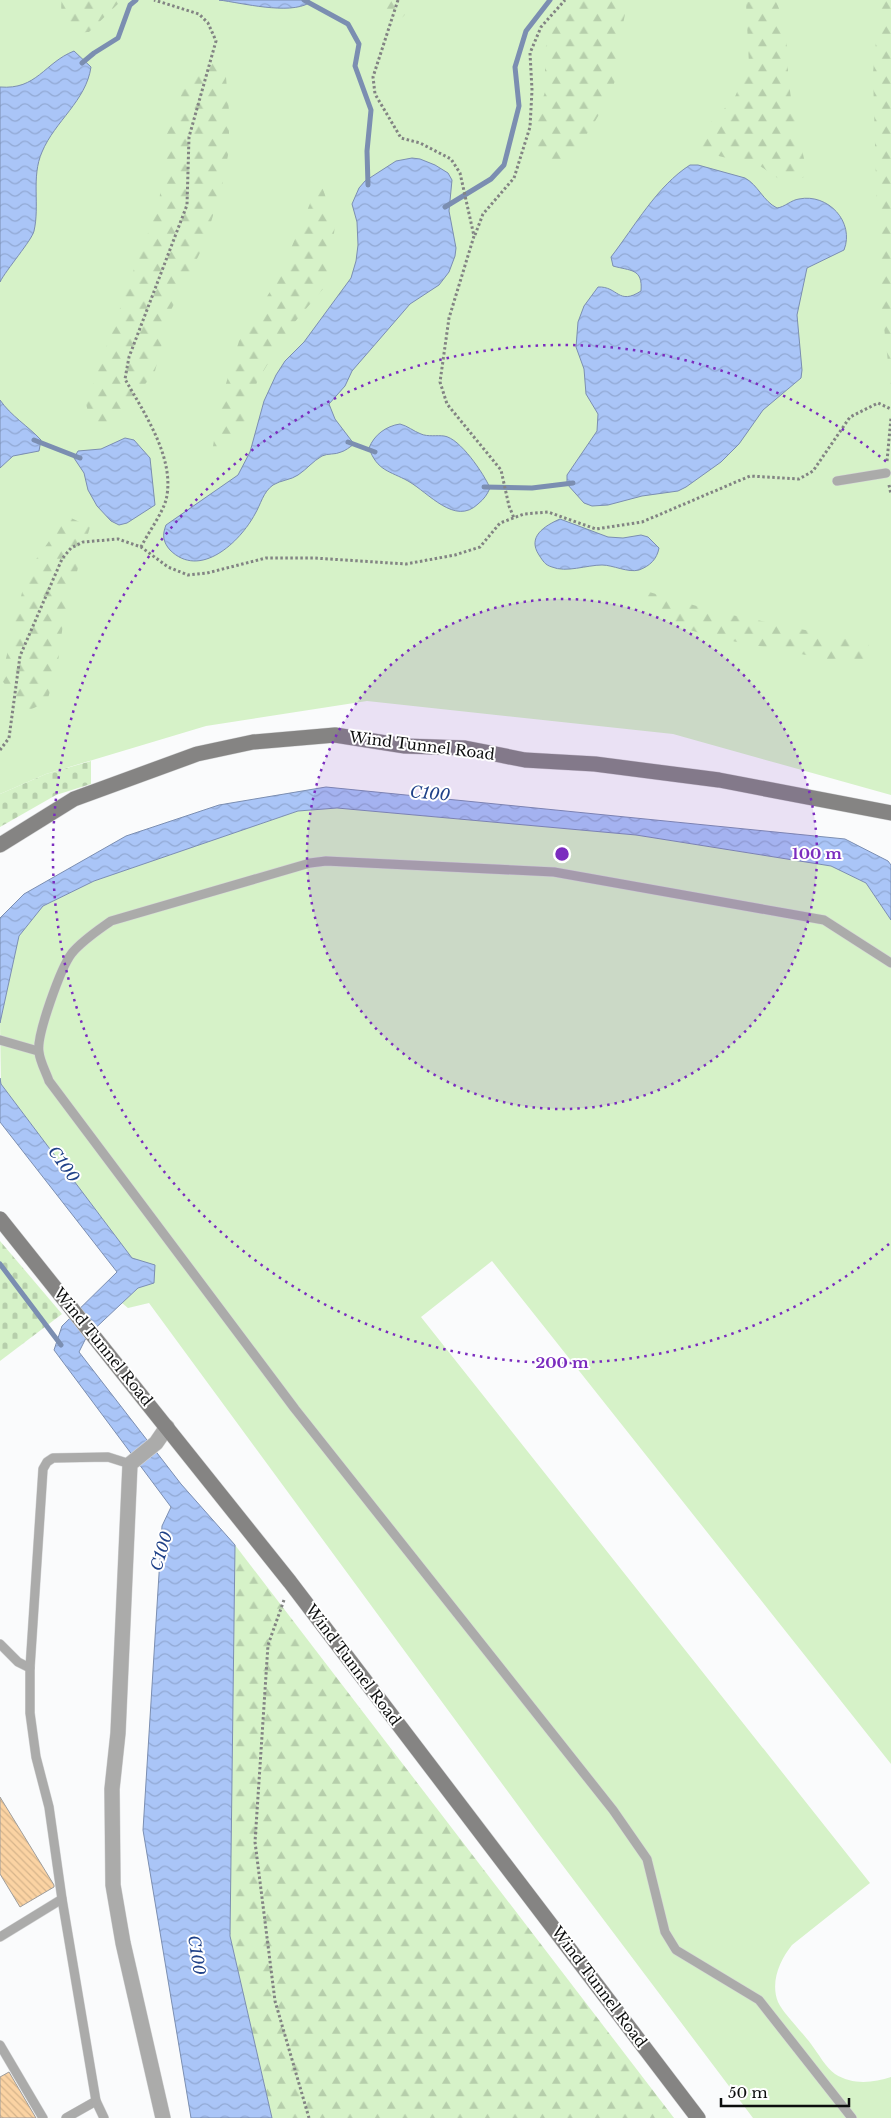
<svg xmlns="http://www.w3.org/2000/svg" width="891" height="2118" font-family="'Libre Baskerville',serif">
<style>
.green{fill:#d6f2c8}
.forest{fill:url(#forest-firs)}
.cemetery{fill:url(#cemetery-stones)}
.water{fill:url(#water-waves);stroke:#7b8eb1}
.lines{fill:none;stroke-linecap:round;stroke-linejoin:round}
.stream{stroke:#7b8eb1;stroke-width:5}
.building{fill:url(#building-back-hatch);stroke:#9e9d9c}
.lane-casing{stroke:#d4d5d6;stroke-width:10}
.street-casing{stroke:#d4d5d6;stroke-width:16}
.secondary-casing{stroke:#d4d5d6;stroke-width:16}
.path{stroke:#828383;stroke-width:3;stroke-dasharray:2.5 2.5;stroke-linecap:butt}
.lane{stroke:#ababaa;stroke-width:9}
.street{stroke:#ababaa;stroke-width:15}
.secondary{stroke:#858483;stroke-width:15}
.ring{fill:none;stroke:#7b2cbf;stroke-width:2.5;stroke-dasharray:2.5 5}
.labels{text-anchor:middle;stroke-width:4;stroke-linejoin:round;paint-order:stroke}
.street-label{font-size:15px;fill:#0d0e0e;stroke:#fff}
.water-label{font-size:16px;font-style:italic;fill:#204289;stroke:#fff}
.centre{fill:#7b2cbf;stroke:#fff;stroke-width:2.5}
.ring-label{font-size:15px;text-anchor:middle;font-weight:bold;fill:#7b2cbf;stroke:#fff;stroke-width:4;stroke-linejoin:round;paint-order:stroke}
</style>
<defs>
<pattern id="forest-firs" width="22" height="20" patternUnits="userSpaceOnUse" patternTransform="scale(1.25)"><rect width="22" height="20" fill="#d6f2c8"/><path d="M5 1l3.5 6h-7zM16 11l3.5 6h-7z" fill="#b6ceab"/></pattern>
<pattern id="cemetery-stones" width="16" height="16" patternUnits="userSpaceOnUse" patternTransform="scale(1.25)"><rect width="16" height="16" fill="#d6f2c8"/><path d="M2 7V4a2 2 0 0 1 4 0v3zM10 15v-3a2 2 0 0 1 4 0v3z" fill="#b6ceab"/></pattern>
<pattern id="water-waves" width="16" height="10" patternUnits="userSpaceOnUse" patternTransform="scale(1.25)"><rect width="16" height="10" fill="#aac5f7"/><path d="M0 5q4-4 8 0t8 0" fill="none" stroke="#91a8d3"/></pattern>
<pattern id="building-back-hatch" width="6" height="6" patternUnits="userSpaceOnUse" patternTransform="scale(1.25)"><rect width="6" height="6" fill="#fbd3a3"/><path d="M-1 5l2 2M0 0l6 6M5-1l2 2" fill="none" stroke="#d6b48b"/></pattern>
</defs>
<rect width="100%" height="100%" fill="#fafbfc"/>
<!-- green -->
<g class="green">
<path d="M0 0H891V795L673 734 367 701 206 726 46 774 0 794Z"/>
<path d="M337 808 636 835 831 866 866 883 891 920V1764L492 1261 421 1317 870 1883 792 1945C780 1960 770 1982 778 2002 783 2013 803 2033 811 2044 818 2053 826 2068 835 2074 852 2085 873 2083 891 2077V2118H753L536 1830 149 1303 128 1308 122 1303 138 1288 154 1283 132 1258 1 1084 0 1023 19 936 43 906 94 881 298 811Z"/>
</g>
<!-- forest -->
<g class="forest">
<path d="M62 0H122L89 32C86 32 80 33 77 32 65 27 59 12 62 0Z"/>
<path d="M377 0H412L404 16 400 19 382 8Z"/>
<path d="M577 0H631L627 4C625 16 622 27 620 39 619 46 622 54 620 62 615 94 586 139 565 163L546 158 537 145 536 118 545 92V49L551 33 563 13Z"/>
<path d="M775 0C790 29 786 52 789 83 792 111 800 140 806 167L803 178 779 179 760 166 698 151 704 129 734 99 749 65 746 2Z"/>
<path d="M880 0H891V389L880 291 877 216 873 73Z"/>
<path d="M194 60 225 66 229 111V150L222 186 204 245 171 310 155 371 113 427 91 423 86 404 134 269 159 205 165 139Z"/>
<path d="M320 180 335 225 328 283 288 330 257 382 243 427 212 452 221 400 239 341 278 279Z"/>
<path d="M67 516 90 527 64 616 58 662 47 702 25 712 1 679 27 572Z"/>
<path d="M639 589 717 612 869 643 865 658 854 664 716 638 680 627 649 607Z"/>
<path d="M235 1545 674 2118H272L230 1936Z"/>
</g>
<!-- cemetery -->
<g class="cemetery">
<path d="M91 761V784L56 795 0 827V794L46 774Z"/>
<path d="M0 1241 62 1314 0 1361Z"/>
</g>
<!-- water -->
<g class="water">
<path d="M219 0H309V3C289 15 242 3 219 0Z"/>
<path d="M74 51 91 67C86 101 55 121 42 152 31 177 40 205 34 231 32 240 6 270 0 282V87C37 90 44 63 74 51Z"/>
<path d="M412 158 420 159 435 165 448 173 452 180 449 211 456 248 455 256 449 272 439 285 410 304 352 371 345 386 329 404 335 419 354 444C350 447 345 451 341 452 335 455 328 453 322 456 313 461 307 469 298 475 291 480 281 480 273 485 263 492 261 504 255 514 240 542 200 580 170 550 163 542 162 535 166 525L238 475 250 452 264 401 276 375 285 361 304 342 351 278 356 261 358 245 357 222 352 204 359 188 365 181 396 161Z"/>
<path d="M690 165H698L745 178C758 185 763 201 777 208 785 207 791 200 799 199 828 193 855 222 844 250L807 268 797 315 802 370 801 378 763 410 739 444 721 462 686 487 678 491 642 496 608 505 592 506 584 503 567 484V475L597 431 598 414 586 394 584 369 576 347 578 322 584 306 598 287C618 286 618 306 641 291 643 268 630 271 613 266L611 257C635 226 657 186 690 165Z"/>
<path d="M0 400C11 416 28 426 41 440L39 451 13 456 0 468Z"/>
<path d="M400 424C408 426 413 431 421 434 428 437 437 435 444 436 460 438 484 474 490 488 487 495 484 499 478 504 455 526 429 493 408 481 390 471 377 471 369 448 374 435 386 426 400 424Z"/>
<path d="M125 438 134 440 150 458 155 505 127 523 119 525 111 521 97 506 88 490 84 473 74 458 78 451 101 449Z"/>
<path d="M560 519 608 537 623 538 641 535 648 537 659 548C657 559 650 566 639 570 628 573 613 565 602 565 587 565 566 573 552 567 545 565 543 561 539 555 527 537 544 526 560 519Z"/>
<path d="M326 787 845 839 888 861 891 865V920L866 883 831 866 636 835 337 808 298 811 94 881 43 906 19 936 0 1023V918L24 894 126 836 219 805Z"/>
<path d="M0 1078 1 1084 132 1258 155 1265 154 1283 138 1288 87 1336 79 1352 181 1484 235 1545 230 1936 272 2118H191L143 1830 162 1526 171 1507 54 1350 62 1326 117 1272 0 1122Z"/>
</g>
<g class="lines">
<!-- stream -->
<g class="stream">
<path d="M304 0 348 24 359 44 355 66 371 110 367 151 368 185"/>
<path d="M82 63 94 53 118 38 130 5 136 0"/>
<path d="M445 207 491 179 504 165 519 106 515 67 526 31 550 0"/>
<path d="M34 440 80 458"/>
<path d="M348 442 375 452"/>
<path d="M484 487 532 488 573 483"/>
<path d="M0 1264 61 1345"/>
</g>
</g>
<!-- building -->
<g class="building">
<path d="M0 1797 54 1885V1887L20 1907 0 1874Z"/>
<path d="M9 2072 36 2118H0V2077Z"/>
</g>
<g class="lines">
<defs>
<g id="lane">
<path d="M837 481 886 473"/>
<path d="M0 1040 38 1051"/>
<path d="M0 1644 18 1662 30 1668"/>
<path d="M0 1937 62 1899"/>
<path d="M0 2045 43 2118"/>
<path d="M66 2118 96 2101"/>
<path d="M104 2118 96 2101 62 1899 49 1807 36 1757 30 1713V1668L43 1469 47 1462 53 1458 108 1457 130 1464"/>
<path d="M852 2118 759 2000 676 1950 665 1932 647 1859 613 1810 295 1409 49 1081C46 1072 40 1062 39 1052 36 1036 61 967 72 953 83 940 97 931 111 921L310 863 326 861 554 872 824 920 891 963"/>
</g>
<path id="street" d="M163 2118 123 1943 113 1885 112 1789 118 1733 130 1464 156 1443 167 1427"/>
<g id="secondary">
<path d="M0 845 74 799 197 754 253 742 335 735 405 746 465 748 525 760 595 764 719 780 891 813"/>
<path d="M0 1219 290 1582 698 2118"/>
</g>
</defs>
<!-- lane casing -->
<use href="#lane" class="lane-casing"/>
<!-- street casing -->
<use href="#street" class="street-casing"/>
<!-- secondary casing -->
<use href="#secondary" class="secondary-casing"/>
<!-- path -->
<g class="path">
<path d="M398 0 373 77 375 94 401 138 420 143 451 159 460 173 474 236 449 318 440 382 447 404 501 470 509 506 514 518"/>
<path d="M475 235 483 214 514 178 530 127 532 90 530 53 541 27 565 0"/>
<path d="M887 461 891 418"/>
<path d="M889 485 891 494"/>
<path d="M141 547C148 533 162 514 166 500 176 459 144 413 125 379L129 357 187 205 189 137 216 41 208 23 199 14 154 0"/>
<path d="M0 750 9 738 20 656 62 559 71 548 83 542 118 539 141 547 168 567 188 575 207 573 266 558H314L406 564 455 555 480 547 500 523 524 514 548 512 596 529 642 522 750 476 799 479 813 471 850 417 878 403 891 409"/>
<path d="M284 1600 268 1645 255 1842 275 2001 309 2118"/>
</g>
<!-- lane -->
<use href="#lane" class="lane"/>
<!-- street -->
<use href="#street" class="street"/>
<!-- secondary -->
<use href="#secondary" class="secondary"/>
</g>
<!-- distance rings -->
<circle cx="562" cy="854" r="255" fill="#7b2cbf" fill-opacity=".12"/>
<g class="ring">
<circle cx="562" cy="854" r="255"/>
<path d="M889 1244A509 509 0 1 1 889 464"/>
</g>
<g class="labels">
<!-- street labels -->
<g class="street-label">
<text transform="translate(422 746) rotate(7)" y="5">Wind Tunnel Road</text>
<text transform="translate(103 1347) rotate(51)" y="5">Wind Tunnel Road</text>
<text transform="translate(353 1665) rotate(53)" y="5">Wind Tunnel Road</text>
<text transform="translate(599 1987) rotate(53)" y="5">Wind Tunnel Road</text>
</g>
<!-- water labels -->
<g class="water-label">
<text transform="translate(430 793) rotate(5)" y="6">C100</text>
<text transform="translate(64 1164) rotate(54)" y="6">C100</text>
<text transform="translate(161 1551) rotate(-73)" y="6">C100</text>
<text transform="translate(197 1955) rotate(81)" y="6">C100</text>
</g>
</g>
<circle cx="562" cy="854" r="8" class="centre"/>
<g class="ring-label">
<text x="817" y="859">100 m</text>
<text x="562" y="1368">200 m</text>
</g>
<!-- scale -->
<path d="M721 2098v8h128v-8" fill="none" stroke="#0d0e0e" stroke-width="2.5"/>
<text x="728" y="2098" font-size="15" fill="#0d0e0e" stroke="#ffffff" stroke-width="4" paint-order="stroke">50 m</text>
</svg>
